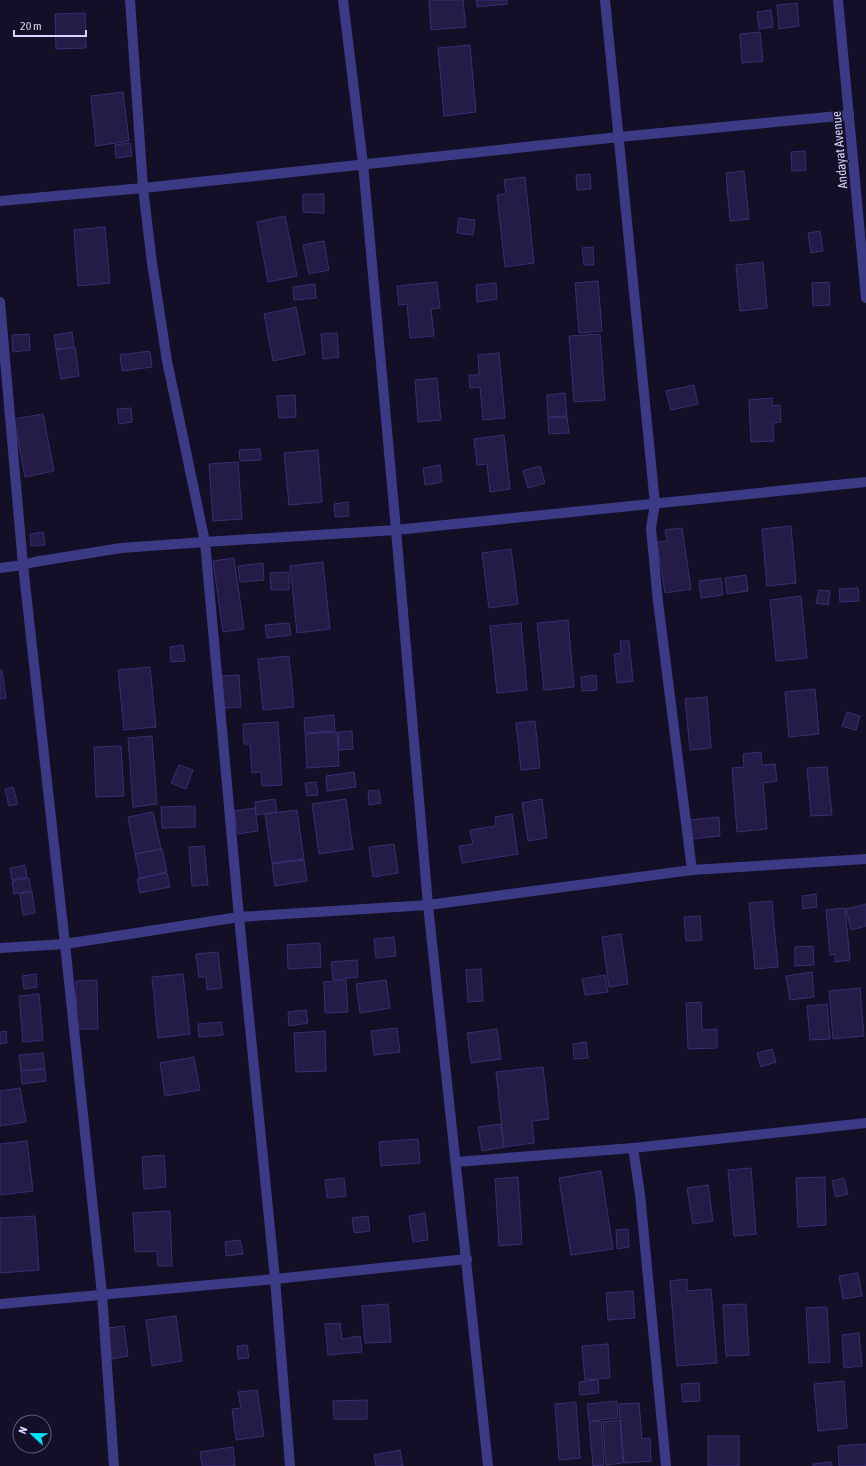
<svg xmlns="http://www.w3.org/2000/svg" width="866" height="1466" font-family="'Asap Condensed',sans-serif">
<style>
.building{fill:#241b47;stroke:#3b2d73}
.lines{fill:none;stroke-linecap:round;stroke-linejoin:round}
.street{stroke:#3d3a85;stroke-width:10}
.labels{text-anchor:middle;stroke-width:3;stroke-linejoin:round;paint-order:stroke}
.street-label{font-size:13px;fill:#d9d4ff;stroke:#130f26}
</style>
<rect width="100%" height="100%" fill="#130f26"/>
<!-- building -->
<g class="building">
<path d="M429 0H463L466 27 431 30Z"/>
<path d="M476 0H507V4L477 7Z"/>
<path d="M797 3 799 26 779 29 777 5Z"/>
<path d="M771 10 773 27 759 29 757 12Z"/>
<path d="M85 13 86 48 56 49 55 14Z"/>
<path d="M760 32 763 61 742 63 740 34Z"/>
<path d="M470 45 476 112 444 116 438 48Z"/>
<path d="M123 92 129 141 96 146 91 96Z"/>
<path d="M130 143 132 156 116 158 115 145Z"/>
<path d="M805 151 806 170 792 171 791 152Z"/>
<path d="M744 171 749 219 730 221 726 173Z"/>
<path d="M590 174 591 189 577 190 576 175Z"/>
<path d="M525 177 534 263 505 267 497 195 506 194 504 180Z"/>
<path d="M303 194H324V213L303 212Z"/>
<path d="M285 216 297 276 268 282 257 222Z"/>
<path d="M459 218 475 220 473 235 457 233Z"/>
<path d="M105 227 110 283 78 286 74 230Z"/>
<path d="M820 231 823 251 811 253 808 233Z"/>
<path d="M324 241 329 270 309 274 303 245Z"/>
<path d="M593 247 594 265H584L582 248Z"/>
<path d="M763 262 767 308 740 311 736 265Z"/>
<path d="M598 281 602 331 579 333 575 283Z"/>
<path d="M437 282 440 308 431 309 434 336 410 338 407 304 399 305 397 286Z"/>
<path d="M829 282 830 305 813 306 812 283Z"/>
<path d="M496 283 497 299 477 302 476 285Z"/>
<path d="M315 284 316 298 294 300 293 287Z"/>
<path d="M296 307 305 354 273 361 264 314Z"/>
<path d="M72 332 74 347 56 349 54 335Z"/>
<path d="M337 333 339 357 323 359 321 334Z"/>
<path d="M29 334 30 350 13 352 12 335Z"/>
<path d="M600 334 605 400 574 402 569 336Z"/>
<path d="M75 347 79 376 61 379 56 350Z"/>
<path d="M150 351 152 367 122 371 120 355Z"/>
<path d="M499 353 505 418 483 420 480 387 470 388 469 375H479L478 355Z"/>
<path d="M437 378 441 420 418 422 415 380Z"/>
<path d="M694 385 698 404 671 410 666 391Z"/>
<path d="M565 393 567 416 548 417 547 395Z"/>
<path d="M295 395 296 417 279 418 277 396Z"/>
<path d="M772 398V406L780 405 781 422 773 423 774 441 751 442 749 400Z"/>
<path d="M131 408 132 422 119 424 117 409Z"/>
<path d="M43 414 54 471 25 477 14 419Z"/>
<path d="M567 417 569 433 549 434 548 418Z"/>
<path d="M504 435 510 489 490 492 487 464 477 465 474 439Z"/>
<path d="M260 449 261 460 240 461 239 450Z"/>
<path d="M318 450 322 502 289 505 284 453Z"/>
<path d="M238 462 242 519 213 521 209 464Z"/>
<path d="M440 465 442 482 425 485 423 468Z"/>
<path d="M540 466 545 483 528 488 523 471Z"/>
<path d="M348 502 349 516 335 517 334 504Z"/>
<path d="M791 526 796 583 767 586 762 529Z"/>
<path d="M682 528 691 589 665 593 657 542 667 541 665 530Z"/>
<path d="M43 532 45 545 31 546 30 534Z"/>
<path d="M511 549 518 604 489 608 482 553Z"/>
<path d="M234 558 244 629 223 632 213 561Z"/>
<path d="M323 562 330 629 297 633 290 566Z"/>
<path d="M263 563 264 580 240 582 238 566Z"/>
<path d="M289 572V590H271L270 573Z"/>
<path d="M746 575 748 591 727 594 725 578Z"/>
<path d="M721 578 723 595 701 598 699 581Z"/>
<path d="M858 588 859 601 840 602 839 589Z"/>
<path d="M819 590 830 591 828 605 816 603Z"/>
<path d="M801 596 807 658 776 661 770 600Z"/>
<path d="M568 620 574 687 544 690 537 623Z"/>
<path d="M289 623 291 635 267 638 265 625Z"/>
<path d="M521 623 527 690 497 693 490 626Z"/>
<path d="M620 641H629L633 681 617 683 614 654 621 653Z"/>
<path d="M183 645 185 661 171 662 170 647Z"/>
<path d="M289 656 294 707 263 710 258 659Z"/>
<path d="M150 667 156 727 124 730 118 670Z"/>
<path d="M2 670 6 698 0 699V671Z"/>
<path d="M239 675 241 707 224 708 222 676Z"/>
<path d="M596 675 597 690 582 691 581 677Z"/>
<path d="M815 689 819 734 789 737 785 692Z"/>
<path d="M707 697 711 748 690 750 685 699Z"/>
<path d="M847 712 860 716 856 730 842 726Z"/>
<path d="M334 715 335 731 305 733 304 718Z"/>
<path d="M535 721 540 768 521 770 516 723Z"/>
<path d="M278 722 282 785 262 786 261 772 252 773 250 744H244L243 724Z"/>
<path d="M352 731 353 749 339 750 338 732Z"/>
<path d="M337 732 339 766 307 768 305 734Z"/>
<path d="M152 736 157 804 133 807 128 738Z"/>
<path d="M121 746 124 796 96 797 94 747Z"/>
<path d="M761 752 762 765 775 764 777 781 763 783 767 829 737 832 732 768 744 767 743 754Z"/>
<path d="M179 765 193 770 186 789 171 783Z"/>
<path d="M827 767 832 815 811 816 807 768Z"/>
<path d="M354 772 356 787 327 791 326 776Z"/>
<path d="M316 782 318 795 307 796 305 783Z"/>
<path d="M13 787 18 804 9 806 5 789Z"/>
<path d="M379 790 381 803 369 805 368 791Z"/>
<path d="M275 799 277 812 256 815 255 802Z"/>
<path d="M346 799 353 849 319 854 312 804Z"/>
<path d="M542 799 547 838 528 841 522 803Z"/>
<path d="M195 806V827L162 828 161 807Z"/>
<path d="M255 808 258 831 238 834 234 811Z"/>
<path d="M297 810 304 859 272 863 265 814Z"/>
<path d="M153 812 161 849 135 854 128 817Z"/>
<path d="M512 814 518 854 462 863 459 846 473 844 470 830 496 826 495 817Z"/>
<path d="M719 817 720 836 691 839 689 820Z"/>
<path d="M394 844 398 873 373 877 369 847Z"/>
<path d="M204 846 208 885 192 886 189 847Z"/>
<path d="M162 849 167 872 140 878 135 854Z"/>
<path d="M304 860 307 881 275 886 272 864Z"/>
<path d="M25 865 27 877 12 880 10 868Z"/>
<path d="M167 873 170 887 140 893 137 879Z"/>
<path d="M29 878 31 891 14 894 12 881Z"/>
<path d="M32 892 35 913 23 915 20 894Z"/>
<path d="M816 894 817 907 803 909 802 896Z"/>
<path d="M772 901 778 967 755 969 749 903Z"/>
<path d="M866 904V926L851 930 846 909Z"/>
<path d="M845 908 850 960 835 962V954L830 955 826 910Z"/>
<path d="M700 916 702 940 686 941 684 917Z"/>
<path d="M621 934 628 984 609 987 602 937Z"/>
<path d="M394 937 396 956 376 958 374 939Z"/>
<path d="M320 943 321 967 288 969 287 945Z"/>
<path d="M813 946 814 965 795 966V947Z"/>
<path d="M218 952 222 988 207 990 206 977H199L196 954Z"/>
<path d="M357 960 358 977 333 980 331 962Z"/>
<path d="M481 969 483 1001 468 1002 466 970Z"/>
<path d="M812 972 814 997 790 1000 786 976Z"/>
<path d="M36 974 37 987 24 989 22 976Z"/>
<path d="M183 974 190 1034 158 1038 152 977Z"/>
<path d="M605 975 608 992 585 995 582 979Z"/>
<path d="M97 980 98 1029H77L76 981Z"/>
<path d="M346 980 348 1012 325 1013 324 982Z"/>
<path d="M386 980 390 1008 360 1013 356 984Z"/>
<path d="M860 988 864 1036 833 1039 829 991Z"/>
<path d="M39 994 43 1040 23 1042 19 996Z"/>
<path d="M701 1002 702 1030 717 1029V1048L688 1049 686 1003Z"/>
<path d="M827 1004 830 1039 810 1040 807 1006Z"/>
<path d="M306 1010 308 1023 289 1026 288 1012Z"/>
<path d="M221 1022 223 1035 199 1037 198 1024Z"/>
<path d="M397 1028 400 1052 374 1055 371 1031Z"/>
<path d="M497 1029 501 1059 471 1063 467 1033Z"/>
<path d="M6 1031 7 1043 0 1044V1032Z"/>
<path d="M325 1031 326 1071 296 1072 294 1033Z"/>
<path d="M586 1042 588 1058 574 1059 573 1044Z"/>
<path d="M772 1049 776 1062 761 1067 757 1053Z"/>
<path d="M43 1053 45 1068 21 1071 19 1055Z"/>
<path d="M194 1057 200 1090 165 1096 160 1063Z"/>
<path d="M543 1067 549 1119 532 1121 534 1143 504 1147 496 1072Z"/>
<path d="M45 1069 46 1081 22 1084 21 1071Z"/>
<path d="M20 1088 26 1122 0 1126V1091Z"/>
<path d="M500 1124 504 1147 482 1151 478 1127Z"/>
<path d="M418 1139 420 1163 381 1166 379 1142Z"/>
<path d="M27 1141 33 1191 0 1195V1144Z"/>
<path d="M164 1155 166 1187 144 1189 142 1157Z"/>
<path d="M751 1168 756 1234 734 1236 728 1170Z"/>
<path d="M601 1171 613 1249 571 1255 559 1178Z"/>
<path d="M518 1177 522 1244 499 1246 495 1179Z"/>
<path d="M825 1177 826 1225 798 1227 796 1178Z"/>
<path d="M344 1178 346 1196 327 1198 325 1180Z"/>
<path d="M844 1178 848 1194 836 1197 832 1181Z"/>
<path d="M708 1185 713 1221 693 1224 687 1188Z"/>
<path d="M170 1211 172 1266H158L157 1251 135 1252 133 1213Z"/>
<path d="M425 1213 428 1240 413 1242 409 1216Z"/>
<path d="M35 1216 39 1270 0 1273V1218Z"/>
<path d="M368 1216 370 1231 354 1233 352 1218Z"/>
<path d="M628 1229 629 1247 617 1249 616 1230Z"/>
<path d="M240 1240 243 1254 226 1256 225 1242Z"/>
<path d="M858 1273 862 1296 843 1299 839 1276Z"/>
<path d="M687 1279V1291L711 1289 717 1363 677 1366 670 1281Z"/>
<path d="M633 1291 635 1318 608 1320 606 1293Z"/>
<path d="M388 1304 391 1342 365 1343 362 1306Z"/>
<path d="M746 1304 749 1355 726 1356 723 1305Z"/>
<path d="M827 1307 830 1362 809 1363 806 1308Z"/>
<path d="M176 1316 182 1361 152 1366 146 1320Z"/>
<path d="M340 1323 342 1339 360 1336 362 1352 328 1355 325 1324Z"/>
<path d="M124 1326 128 1356 112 1359 108 1328Z"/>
<path d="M859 1333 862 1366 844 1368 842 1335Z"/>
<path d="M608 1344 610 1378 585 1380 582 1346Z"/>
<path d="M247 1345 249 1358 238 1359 237 1346Z"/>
<path d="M598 1380 599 1393 580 1395 579 1382Z"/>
<path d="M844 1381 847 1428 818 1431 814 1384Z"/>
<path d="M699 1383 700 1401 683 1402 681 1384Z"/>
<path d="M257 1390 264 1436 236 1440 232 1409 241 1408 238 1392Z"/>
<path d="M367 1400V1419H334L333 1401Z"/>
<path d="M617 1401 618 1418 589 1421 587 1404Z"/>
<path d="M576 1402 580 1458 559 1460 555 1404Z"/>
<path d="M639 1403 642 1439 650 1438 651 1461 624 1463 619 1404Z"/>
<path d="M620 1420 623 1463 606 1465 603 1422Z"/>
<path d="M601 1421 604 1465 593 1466 589 1422Z"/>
<rect x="708" y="1436" width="31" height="30"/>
<path d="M866 1444V1466H839L838 1446Z"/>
<path d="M233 1447 235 1466H202L200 1452Z"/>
<path d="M400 1450 403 1466H376L374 1455Z"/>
<path d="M831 1462 832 1466H813V1464Z"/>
</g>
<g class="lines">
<!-- street -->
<g class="street">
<path d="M130 0 143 188 152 263 167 361 205 542 239 917 275 1279 290 1466"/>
<path d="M343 0 363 164 396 530 428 905 488 1466"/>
<path d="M605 0 655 504 651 528 658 602 692 870"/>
<path d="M838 0 866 298"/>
<path d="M0 201 143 188 619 137 849 115"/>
<path d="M0 302 23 565 65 944 102 1294 114 1466"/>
<path d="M0 568 23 565 34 562 121 548 205 542 396 530 866 482"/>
<path d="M0 948 65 944 239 917 428 905 692 870 866 859"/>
<path d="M633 1148 640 1194 666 1466"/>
<path d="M456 1162 633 1148 866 1123"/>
<path d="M0 1304 275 1279 467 1259"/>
</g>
</g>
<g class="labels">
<!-- street labels -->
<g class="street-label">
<text transform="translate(839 150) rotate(-95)" y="5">Andayat Avenue</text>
</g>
</g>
<!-- north arrow -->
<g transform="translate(32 1434) rotate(292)"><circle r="19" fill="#130f26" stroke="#625e7d"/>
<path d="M0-3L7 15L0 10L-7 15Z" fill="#00e5ff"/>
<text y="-6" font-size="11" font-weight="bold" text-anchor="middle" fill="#d9d4ff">N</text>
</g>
<!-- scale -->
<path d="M14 30v6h72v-6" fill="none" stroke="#d9d4ff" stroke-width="2"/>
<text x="20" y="30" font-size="12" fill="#d9d4ff" stroke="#130f26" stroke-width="3" paint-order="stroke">20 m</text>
</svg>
